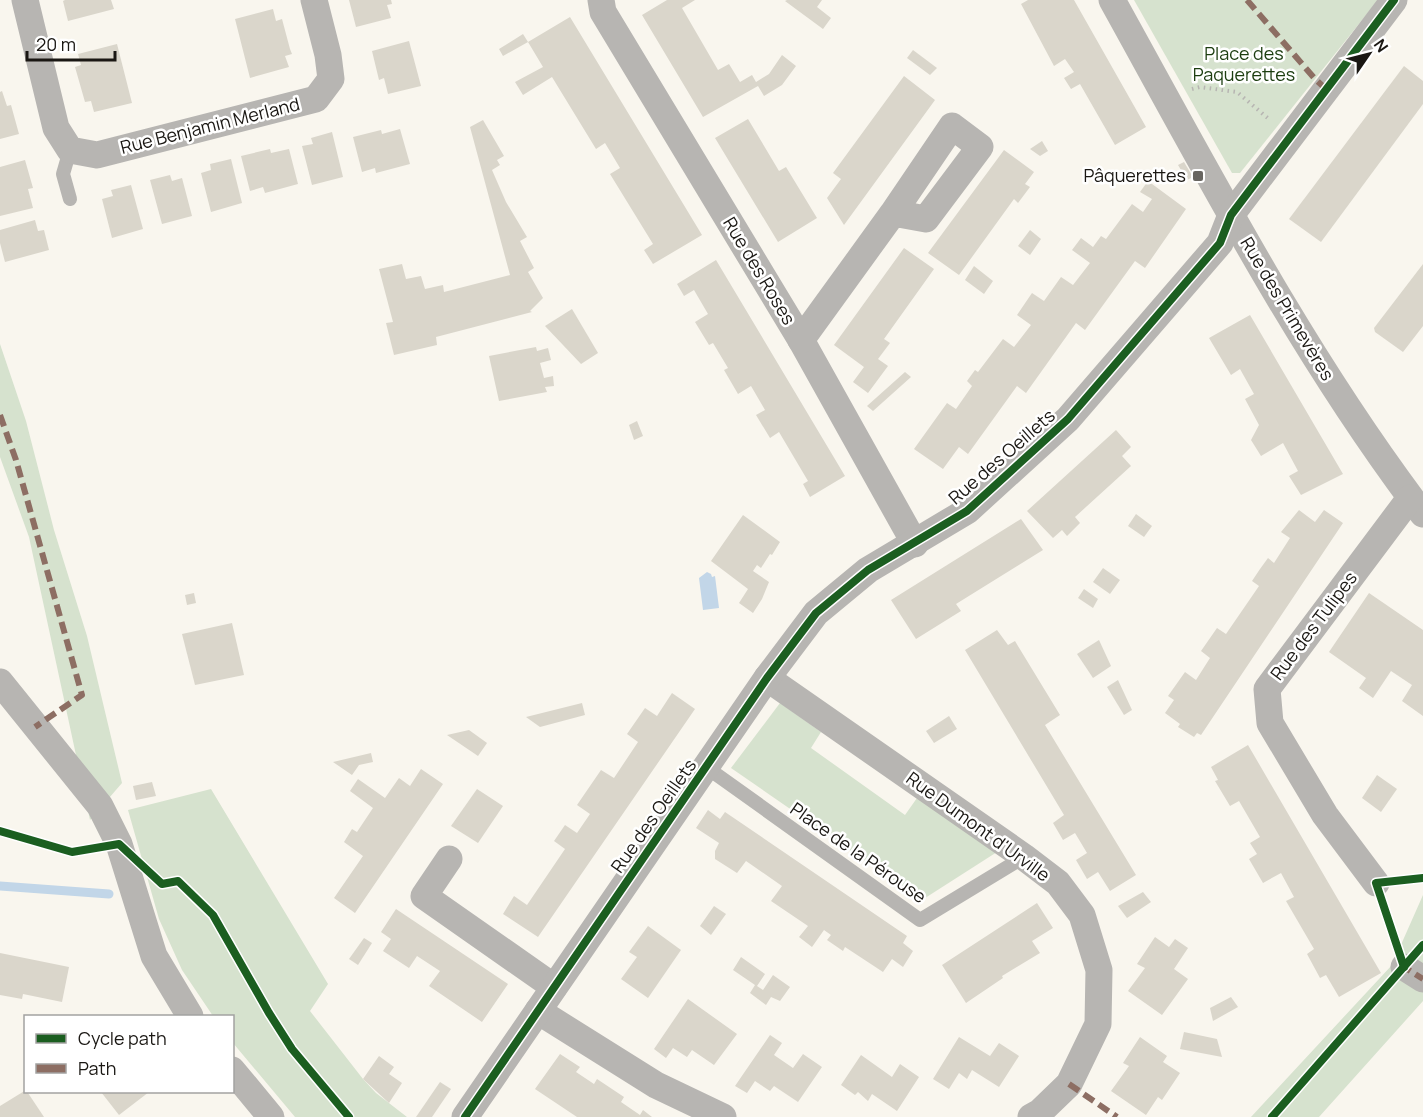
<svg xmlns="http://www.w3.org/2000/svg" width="1423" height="1117" font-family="Manrope,sans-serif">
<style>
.green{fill:#d6e2ce}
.water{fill:#c2d6e8}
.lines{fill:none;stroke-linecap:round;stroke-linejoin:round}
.stream{stroke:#c2d6e8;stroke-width:9}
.building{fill:#dad6cb}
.path{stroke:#b7b5b2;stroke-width:4;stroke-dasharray:1.5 4.5;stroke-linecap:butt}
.lane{stroke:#b7b5b2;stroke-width:14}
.street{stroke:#b7b5b2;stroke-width:27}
.quiet{stroke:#8d6e63;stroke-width:6;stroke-dasharray:12 6;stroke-linecap:butt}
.cycleway-casing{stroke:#fff;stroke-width:11}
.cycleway{stroke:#1b5e20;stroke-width:8}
.poi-dot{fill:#686560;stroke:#fff;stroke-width:2}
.labels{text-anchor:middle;stroke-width:5;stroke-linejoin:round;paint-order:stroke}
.park-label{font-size:18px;fill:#1c3d10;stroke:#fff}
.street-label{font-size:18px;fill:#1a1713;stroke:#fff}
.poi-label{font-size:18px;fill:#1a1713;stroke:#fff;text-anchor:end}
</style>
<rect width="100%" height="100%" fill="#f9f6ee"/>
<!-- green -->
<g class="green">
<path d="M1134 0H1378L1240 173H1232Z"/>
<path d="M0 344 26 421 54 530 87 636 122 783 90 820 29 537 0 457Z"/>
<path d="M780 703 821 732 811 748 905 815 917 798 997 852 922 900 731 768Z"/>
<path d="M211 789 328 984 310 1011 363 1079 376 1093 407 1117H295L233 1043 232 1016H213L182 970 159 919 128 810Z"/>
<path d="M1423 895V1001L1319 1117H1251L1392 965Z"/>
</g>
<!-- water -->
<path class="water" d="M707 572 711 574 712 577 715 576 719 608 703 610 699 578Z"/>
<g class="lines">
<!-- stream -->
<path class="stream" d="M0 886 109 894"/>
</g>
<!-- building -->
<g class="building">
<path d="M65 0H111L114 9 68 21 63 1Z"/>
<path d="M349 0H391L392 4 387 5 391 18 356 27Z"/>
<path d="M667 0H695L682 8 718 70 729 64 740 82 752 75 756 82 769 74 782 55 796 66 782 85 764 96 758 86 703 117 642 15Z"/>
<path d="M787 0H822L817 7 831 18 823 29 785 1Z"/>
<path d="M1028 0H1074L1146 127 1115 145 1080 84 1071 89 1064 78 1074 72 1065 59 1054 66 1021 4Z"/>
<path d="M273 9 276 21 282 19 290 49 292 54 285 56 289 67 250 78 235 19Z"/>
<path d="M570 17 702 235 653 264 644 250 653 244 610 174 620 168 605 143 596 149 552 77 523 95 515 82 543 67 528 42 503 56 499 49 523 34 528 42Z"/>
<path d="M409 41 421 86 388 94 384 78 379 80 372 51Z"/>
<path d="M117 44 132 103 94 112 91 101 85 102 75 67 81 65 78 54Z"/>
<path d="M913 50 937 68 930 75 907 58Z"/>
<path d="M1404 66 1423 81V104L1321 242 1289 219Z"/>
<path d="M904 76 935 100 844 225 827 198 841 179 833 173Z"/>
<path d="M2 91 7 106 11 105 19 134 0 139V92Z"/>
<path d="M748 119 779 171 786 167 817 218 778 242 715 138Z"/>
<path d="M483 120 504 156 497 160 500 165 492 170 506 202 527 237 520 241 534 268 528 272 543 298 530 311 532 312 436 337 437 345 394 355 386 323 393 322 379 269 402 264 406 279 421 276 425 289 443 285 444 292 510 275 470 127Z"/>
<path d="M400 129 410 164 376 173 375 168 362 172 353 137 381 130 382 134Z"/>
<path d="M332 132 343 177 312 185 302 146 313 144 311 138Z"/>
<path d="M1042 141 1048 151 1040 156 1030 149Z"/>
<path d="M270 149 271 153 289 149 298 184 265 193 263 187 250 191 241 156Z"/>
<path d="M1004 150 1034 172 1025 184 1030 187 1018 203 1014 199 959 275 928 253Z"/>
<path d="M231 159 242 203 211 212 201 173 211 170 210 164Z"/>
<path d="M25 160 33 188 28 189 33 208 0 216V167Z"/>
<path d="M1184 162 1193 177 1187 180 1178 165Z"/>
<path d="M170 175 172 181 182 178 192 216 162 224 150 180Z"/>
<path d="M1148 181 1186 209 1145 268 1135 261 1085 330 1076 323 1026 393 1017 386 968 454 959 447 943 469 914 449 947 403 956 409 972 386 967 381 975 370 978 372 1003 339 1014 347 1031 325 1017 315 1032 293 1044 301 1061 277 1073 285 1090 263 1072 250 1081 238 1093 247 1101 236 1106 239 1132 204 1143 212 1152 199 1140 192Z"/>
<path d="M131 185 143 229 112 238 102 199 113 196 111 190Z"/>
<path d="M35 220 38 231 44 230 49 250 5 262 0 243V230Z"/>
<path d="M1030 230 1041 239 1030 255 1018 246Z"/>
<path d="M904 248 934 269 884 339 890 343 878 359 888 366 868 393 853 382 864 367 834 345Z"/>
<path d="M716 260 845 476 810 497 803 484 808 481 779 432 770 438 756 415 765 410 751 386 738 394 724 370 728 368 713 343 709 345 695 322 708 314 694 290 684 296 677 284Z"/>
<path d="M1423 264V326L1403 352 1375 332 1374 328Z"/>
<path d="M974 266 993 281 984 294 965 280Z"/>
<path d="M572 309 598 353 581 364 545 326Z"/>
<path d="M1250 315 1343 474 1301 495 1289 476 1298 471 1283 443 1261 456 1251 440 1259 425 1245 399 1254 394 1240 369 1231 375 1209 338Z"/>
<path d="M536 347 537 351 548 348 551 360 540 363 544 378 553 376 554 386 545 387 547 392 499 401 489 356Z"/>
<path d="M905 372 911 377 873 411 867 406Z"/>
<path d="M637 421 643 436 634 440 629 425Z"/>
<path d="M1116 430 1131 447 1122 456 1131 466 1075 517 1080 523 1067 536 1062 530 1053 538 1027 511Z"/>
<path d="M1299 510 1315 522 1324 510 1343 523 1201 735 1197 733 1194 737 1178 727 1180 724 1165 713 1174 700 1168 696 1185 672 1196 680 1210 658 1201 651 1217 628 1226 634 1259 586 1252 581 1260 569 1268 558 1274 563 1290 538 1281 532Z"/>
<path d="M1136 514 1152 526 1144 537 1128 526Z"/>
<path d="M743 515 780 542 772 555 770 554 761 568 757 565 753 571 769 582 762 599 753 613 739 603 748 589 711 561Z"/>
<path d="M1021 519 1043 550 956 604 961 611 916 639 891 600Z"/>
<path d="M1103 568 1120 580 1110 594 1093 582Z"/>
<path d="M1084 589 1098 599 1093 608 1078 598Z"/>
<path d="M194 593 196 603 187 605 185 595Z"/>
<path d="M1369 593 1423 630V716L1402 701 1412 685 1391 671 1373 698 1359 688 1366 678 1329 652Z"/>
<path d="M232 623 244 675 195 685 182 634Z"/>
<path d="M997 630 1008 645 1015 641 1060 715 1045 725 1136 875 1110 891 1098 872 1087 879 1076 860 1087 853 1075 833 1063 840 1053 823 1064 815 965 650Z"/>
<path d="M1099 640 1111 666 1093 678 1077 654Z"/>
<path d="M1118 680 1132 710 1124 715 1107 687Z"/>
<path d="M672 693 695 709 538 937 503 914 514 896 527 905 565 849 554 841 565 825 577 833 590 814 577 805 601 770 614 778 638 742 627 734 645 708 657 716Z"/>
<path d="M582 703 585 715 540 727 526 717Z"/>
<path d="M949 716 957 729 934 743 926 731Z"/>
<path d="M469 730 487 743 478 756 447 735Z"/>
<path d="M1248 745 1381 973 1339 997 1326 975 1320 978 1307 954 1314 949 1286 901 1294 897 1281 873 1263 883 1249 859 1257 854 1250 843 1260 837 1239 801 1230 806 1215 781 1218 780 1211 767Z"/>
<path d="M371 753 373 762 359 765 352 775 333 762Z"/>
<path d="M421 769 443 784 355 913 334 898 363 856 344 842 352 829 357 832 373 808 350 791 358 779 385 798 399 778 410 786Z"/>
<path d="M1377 775 1397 789 1381 812 1362 798Z"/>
<path d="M152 782 156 796 136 800 133 786Z"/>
<path d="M477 789 503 806 478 843 451 826Z"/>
<path d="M708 810 720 819 725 812 907 936 903 943 913 951 903 967 892 959 883 972 845 947 843 951 827 940 831 935 824 930 812 947 799 937 808 926 771 901 782 886 746 861 737 873 715 859V851L719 843 696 828Z"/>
<path d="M1143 892 1151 902 1127 918 1118 906Z"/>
<path d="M1037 903 1053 928 1032 941 1040 953 1002 976 1003 978 966 1003 942 965Z"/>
<path d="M714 906 726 914 711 935 700 926Z"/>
<path d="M396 909 508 984 482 1022 429 986 440 971 417 956 409 968 383 951 391 939 381 932Z"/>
<path d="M648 926 681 950 648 998 621 979 637 957 629 952Z"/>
<path d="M1155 937 1169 947 1175 939 1188 948 1174 969 1188 979 1162 1015 1128 991 1145 968 1137 964Z"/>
<path d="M364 938 372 943 358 965 349 959Z"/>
<path d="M0 953 69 967 62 1002 23 994 22 999 0 995Z"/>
<path d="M741 957 765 974 757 986 763 990 773 975 790 987 780 1001 771 997 766 1005 750 993 755 985 733 970Z"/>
<path d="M1231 997 1238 1007 1213 1021 1210 1008Z"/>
<path d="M688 999 737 1034 714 1065 692 1050 687 1057 673 1048 666 1058 654 1049Z"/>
<path d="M1184 1032 1217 1039 1222 1057 1180 1049Z"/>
<path d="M770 1035 782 1043 774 1055 793 1068 803 1054 822 1067 798 1102 774 1086 770 1091 755 1081 747 1093 735 1086Z"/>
<path d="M959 1037 990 1056 999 1043 1019 1056 999 1087 972 1070 967 1079 959 1073 949 1089 933 1079Z"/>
<path d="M1140 1037 1167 1056 1163 1062 1180 1073 1162 1100 1158 1097 1146 1115 1111 1091 1129 1066 1123 1063Z"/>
<path d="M560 1054 580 1067 576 1072 594 1084 597 1079 624 1097 621 1102 640 1115 643 1110 652 1117H577L535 1089Z"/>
<path d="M861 1055 892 1077 900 1064 919 1077 897 1111 872 1094 868 1101 858 1092 855 1095 841 1085Z"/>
<path d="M379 1056 394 1067 389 1074 402 1083 389 1103 363 1079Z"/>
<path d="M440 1082 451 1089 432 1117H416Z"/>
<path d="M26 1090 44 1117H0V1106Z"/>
<path d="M101 1092H149L119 1115Z"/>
</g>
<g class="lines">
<!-- path -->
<path class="path" d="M1192 89 1200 87 1237 92 1270 120"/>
<!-- lane -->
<g class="lane">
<path d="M70 150 63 174 70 199"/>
<path d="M706 767 920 920 1024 857"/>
</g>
<!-- street -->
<g class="street">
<path d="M25 0 56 128 70 150 97 155 316 99 331 79 328 55 314 0"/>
<path d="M601 0 603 12 801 340 915 544"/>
<path d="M1112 0C1209 175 1302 355 1423 514"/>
<path d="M801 340 893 213 952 126 980 147 926 219 893 213"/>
<path d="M767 678 1024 857 1058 883 1082 915 1099 970 1098 1024 1069 1084 1040 1112 1031 1117"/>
<path d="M0 682 100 806 119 844 154 956 190 1016"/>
<path d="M449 859 424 896 554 987"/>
<path d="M1376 883 1325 815 1270 723 1267 689 1410 498"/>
<path d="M1404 967 1423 979"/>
<path d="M538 1011 656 1085 723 1117"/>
<path d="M232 1070 271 1117"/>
<path d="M465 1117 767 678 816 613 868 570 967 511 1068 419 1220 243 1231 215 1394 0"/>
</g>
<!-- quiet -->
<g class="quiet">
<path d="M1247 0 1315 79 1326 89"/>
<path d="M0 415 16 460 82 695 35 727"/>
<path d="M1402 963 1404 967 1423 979"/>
<path d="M1069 1084 1117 1117"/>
</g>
<defs>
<g id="cycleway">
<path d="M0 831 72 852 119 844 162 884 178 881 213 915 269 1013 292 1049 349 1117"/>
<path d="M1404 967 1376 883 1423 878"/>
<path d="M465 1117 767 678 816 613 868 570 967 511 1068 419 1220 243 1231 215 1394 0"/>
<path d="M1272 1117 1423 945"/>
</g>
</defs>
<!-- cycleway casing -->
<use href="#cycleway" class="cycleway-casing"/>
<!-- cycleway -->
<use href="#cycleway" class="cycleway"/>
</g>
<!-- markers -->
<rect class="poi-dot" x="1192" y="170" width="12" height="12" rx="3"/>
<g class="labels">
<!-- park labels -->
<g class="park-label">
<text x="1244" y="60">Place des<tspan x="1244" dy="21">Paquerettes</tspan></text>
</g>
<!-- street labels -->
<g class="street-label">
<text transform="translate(210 126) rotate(-14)" y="6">Rue Benjamin Merland</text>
<text transform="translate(759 271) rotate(59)" y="6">Rue des Roses</text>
<text transform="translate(1287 309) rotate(59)" y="6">Rue des Primevères</text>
<text transform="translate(1002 457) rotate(-41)" y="6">Rue des Oeillets</text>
<text transform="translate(1314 626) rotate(-53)" y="6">Rue des Tulipes</text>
<text transform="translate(654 816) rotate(-55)" y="6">Rue des Oeillets</text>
<text transform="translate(978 827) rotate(36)" y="6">Rue Dumont d'Urville</text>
<text transform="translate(858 853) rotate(35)" y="6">Place de la Pérouse</text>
</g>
<!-- poi labels -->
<g class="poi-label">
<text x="1186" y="182">Pâquerettes</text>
</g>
</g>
<!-- legend -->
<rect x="24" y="1015" width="210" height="78" fill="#ffffff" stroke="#a3a2a1" stroke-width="1.5"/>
<rect x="36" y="1034" width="30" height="9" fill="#1b5e20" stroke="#a3a2a1" stroke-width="1.5"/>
<text x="78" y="1045" font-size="18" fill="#1a1713">Cycle path</text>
<rect x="36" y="1064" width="30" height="9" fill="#8d6e63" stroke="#a3a2a1" stroke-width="1.5"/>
<text x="78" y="1075" font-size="18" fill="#1a1713">Path</text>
<!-- north arrow -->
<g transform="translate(1369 54) rotate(55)" stroke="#ffffff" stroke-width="4.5" paint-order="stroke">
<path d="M0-4.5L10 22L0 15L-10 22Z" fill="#1a1713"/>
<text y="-9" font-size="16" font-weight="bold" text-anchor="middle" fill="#1a1713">N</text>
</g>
<!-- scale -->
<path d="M27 51v9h88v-9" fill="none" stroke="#1a1713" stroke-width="3"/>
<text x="36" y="51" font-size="18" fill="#1a1713" stroke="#ffffff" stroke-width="4.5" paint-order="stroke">20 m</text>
</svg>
